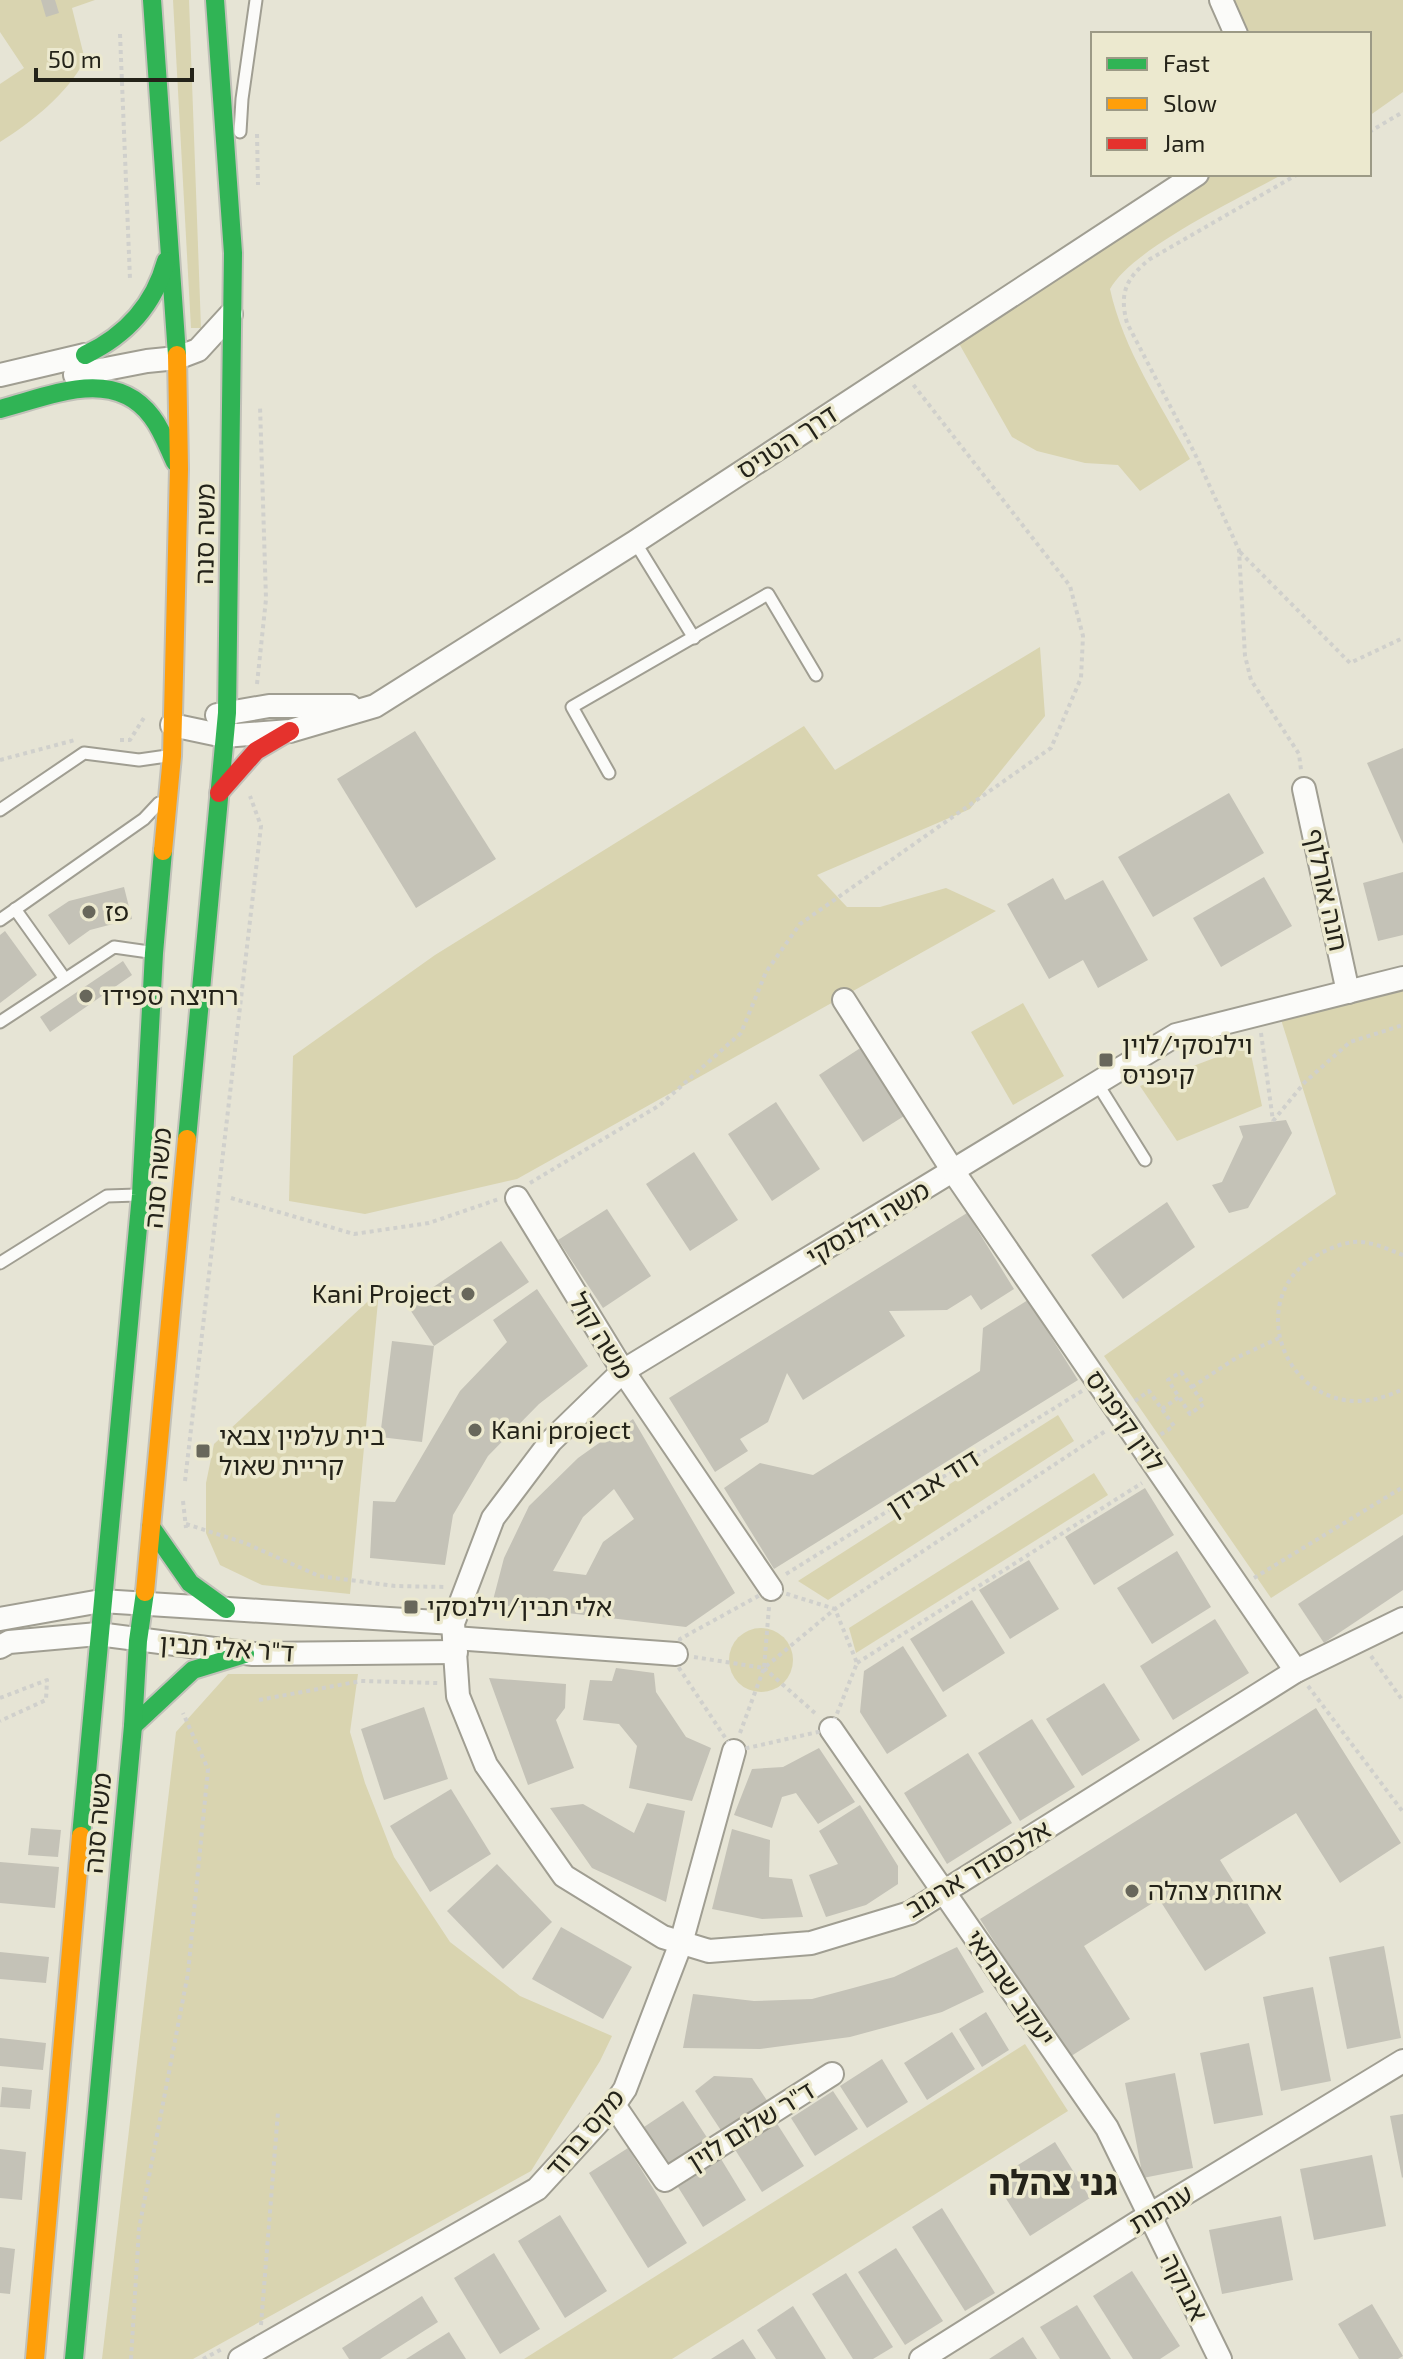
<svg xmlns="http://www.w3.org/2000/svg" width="1403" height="2359" font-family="'Exo 2','Noto Sans Hebrew',sans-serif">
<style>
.green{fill:#d9d4b0}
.building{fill:#c4c2b7;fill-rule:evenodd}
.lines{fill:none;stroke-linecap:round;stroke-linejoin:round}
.lane-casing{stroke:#a09e92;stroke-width:15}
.street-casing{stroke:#a09e92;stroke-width:26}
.fast-casing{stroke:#c2c1b9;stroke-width:22}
.slow-casing{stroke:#c2c1b9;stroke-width:22}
.jam-casing{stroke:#c2c1b9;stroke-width:22}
.path{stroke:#d0d0cc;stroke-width:4;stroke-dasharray:4 4;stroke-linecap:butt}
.lane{stroke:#fbfbf9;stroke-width:11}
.street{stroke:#fbfbf9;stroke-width:22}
.fast{stroke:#30b455;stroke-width:18}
.slow{stroke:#ff9f0a;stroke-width:18}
.jam{stroke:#e5322d;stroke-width:18}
.poi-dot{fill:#68675b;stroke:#ece9cf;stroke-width:3}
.labels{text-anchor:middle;stroke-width:7;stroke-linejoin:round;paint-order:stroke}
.street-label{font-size:26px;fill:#242319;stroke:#ece9cf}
.poi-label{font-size:26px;fill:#242319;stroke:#ece9cf;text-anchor:start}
.district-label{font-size:34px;font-weight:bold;fill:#242319;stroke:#ece9cf}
</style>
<rect width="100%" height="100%" fill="#e6e4d5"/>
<!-- green -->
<g class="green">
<path d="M0 0H95L72 8 85 60C66 95 33 121 0 142V84L24 68 0 32Z"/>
<path d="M173 0H189L201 328H191Z"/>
<path d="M1234 0H1403V92L1369 116V34H1249Z"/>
<path d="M1211 174H1283C1239 199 1133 248 1110 289 1123 349 1161 405 1190 459L1140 491 1118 465 1085 463 1037 451 1012 437 957 340 1075 267Z"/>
<path d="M1040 647 1045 716 970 809 817 875 847 907H880L946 888 996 911 517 1179 365 1214 289 1201 293 1056 435 955 804 726 835 770Z"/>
<path d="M1403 980V1514L1271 1598 1104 1356 1336 1194 1278 1010Z"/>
<path d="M1023 1003 1064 1076 1013 1105 971 1032Z"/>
<path d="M1249 1045 1262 1106 1177 1141 1140 1086Z"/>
<path d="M379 1291 350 1594 262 1585 220 1565 206 1533V1483L214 1444Z"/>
<path d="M1058 1415 1074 1441 828 1600 798 1581Z"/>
<path d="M1094 1473 1108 1495 856 1653 849 1628Z"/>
<circle cx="761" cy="1660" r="32"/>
<path d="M228 1674H358L350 1732 365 1783 394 1857 450 1942 520 1996 612 2036 600 2061 531 2171 193 2359H102L176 1732Z"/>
<path d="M1025 2044 1068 2111 672 2359H524Z"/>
</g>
<!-- building -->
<g class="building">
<path d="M41 0H55L59 13 46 17Z"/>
<path d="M415 731 496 859 416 908 337 779Z"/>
<path d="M1403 748V844L1367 763Z"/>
<path d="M1229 793 1264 853 1153 917 1118 857Z"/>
<path d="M1403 872V935L1378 941 1363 883Z"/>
<path d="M1264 877 1292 926 1221 967 1193 918Z"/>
<path d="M1053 878 1065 900 1103 880 1148 960 1098 988 1083 960 1049 979 1007 904Z"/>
<path d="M124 887 132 919 90 930 69 945 48 915 69 901Z"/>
<path d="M5 931 37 975 0 1003V935Z"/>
<path d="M123 961 132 975 50 1032 40 1017Z"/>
<path d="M868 1043 912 1111 863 1142 819 1075Z"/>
<path d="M776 1102 820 1169 772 1201 728 1134Z"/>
<path d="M1286 1120 1292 1133 1248 1208 1229 1213 1212 1185 1222 1182 1243 1137 1239 1126Z"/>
<path d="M694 1152 738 1220 690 1251 646 1184Z"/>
<path d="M1167 1202 1195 1247 1123 1299 1091 1255Z"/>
<path d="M607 1209 651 1276 603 1308 558 1240Z"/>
<path d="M967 1213 1014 1289 981 1310 971 1295 947 1310 889 1311 905 1336 803 1400 787 1373 768 1422 740 1439 748 1451 715 1472 669 1398Z"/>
<path d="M501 1241 529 1282 434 1346 407 1305Z"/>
<path d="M537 1289 588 1366 539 1404 488 1456 453 1515 445 1565 370 1558 373 1501 395 1502 460 1391 507 1342 493 1320Z"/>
<path d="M1028 1300 1078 1380 774 1569 724 1488 760 1463 813 1475 980 1371 983 1328Z"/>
<path d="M392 1341 434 1346 422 1442 380 1437Z"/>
<path d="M633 1419 735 1593 686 1627 492 1604 504 1558 529 1506 578 1458ZM614 1489 634 1519 603 1542 586 1575 553 1571 583 1517Z"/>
<path d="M1145 1488 1174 1535 1094 1585 1065 1537Z"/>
<path d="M1403 1535V1590L1324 1643 1298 1604Z"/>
<path d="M1177 1551 1211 1607 1152 1644 1117 1588Z"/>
<path d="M1029 1560 1059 1609 1010 1639 979 1590Z"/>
<path d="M972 1600 1005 1653 943 1692 910 1639Z"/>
<path d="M1215 1619 1249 1673 1173 1720 1140 1666Z"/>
<path d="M903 1646 947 1716 887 1754 860 1712 864 1671Z"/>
<path d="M616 1668 654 1673 656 1692 686 1737 711 1748 692 1801 629 1788 637 1746 619 1724 583 1720 590 1680 612 1681Z"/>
<path d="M489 1678 566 1684 565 1708 556 1720 574 1768 528 1785Z"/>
<path d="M1104 1683 1140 1740 1082 1776 1046 1719Z"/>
<path d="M424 1707 448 1779 384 1800 361 1729Z"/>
<path d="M1316 1708 1401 1843 1340 1883 1296 1813 1220 1860 1266 1933 1205 1971 1159 1899 1084 1946 1130 2019 1068 2058 980 1919Z"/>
<path d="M1032 1719 1075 1787 1020 1821 978 1753Z"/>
<path d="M819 1748 855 1802 818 1824 796 1793 782 1797 772 1828 734 1815 752 1769 783 1767Z"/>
<path d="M968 1753 1012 1823 947 1864 904 1793Z"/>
<path d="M451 1789 491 1854 430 1892 390 1826Z"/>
<path d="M647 1803 685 1811 666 1902 592 1868 550 1808 583 1804 634 1833Z"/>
<path d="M860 1805 898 1866V1884L866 1905 826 1917 809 1875 838 1864 819 1831Z"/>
<path d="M31 1828 61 1830 58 1857 28 1855Z"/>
<path d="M732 1829 770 1840 769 1877 792 1879 803 1917 762 1919 712 1909Z"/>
<path d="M0 1862 59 1867 55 1908 0 1903Z"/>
<path d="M497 1864 552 1922 503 1969 447 1911Z"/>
<path d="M561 1927 632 1967 603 2019 532 1979Z"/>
<path d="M1384 1946 1401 2038 1347 2049 1329 1957Z"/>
<path d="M957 1947 984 1992 942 2012 850 2037 760 2049 683 2048 693 1994 754 2001 812 1999 894 1977Z"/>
<path d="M0 1952 49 1957 46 1983 0 1979Z"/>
<path d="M1313 1987 1331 2081 1281 2091 1263 1997Z"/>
<path d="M986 2012 1009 2050 982 2067 959 2029Z"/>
<path d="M952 2032 975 2069 927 2100 904 2063Z"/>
<path d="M0 2038 46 2043 43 2070 0 2066Z"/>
<path d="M1249 2043 1263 2115 1214 2124 1200 2053Z"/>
<path d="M882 2059 908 2102 867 2128 840 2086Z"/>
<path d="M1175 2073 1193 2168 1143 2178 1125 2083Z"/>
<path d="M714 2076 752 2078 768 2102 722 2132 695 2091Z"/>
<path d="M2 2087 32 2090 30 2109 0 2107Z"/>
<path d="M833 2091 858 2129 815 2156 791 2118Z"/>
<path d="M683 2101 708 2139 669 2165 644 2127Z"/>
<path d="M1403 2114V2177L1402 2178 1390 2116Z"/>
<path d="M776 2122 804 2166 762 2192 734 2148Z"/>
<path d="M1055 2142 1090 2198 1030 2236 994 2180Z"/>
<path d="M628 2148 687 2243 648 2268 589 2173Z"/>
<path d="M0 2149 26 2152 22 2200 0 2198Z"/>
<path d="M1372 2155 1386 2226 1314 2240 1300 2169Z"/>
<path d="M721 2159 746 2200 703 2227 678 2187Z"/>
<path d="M942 2208 995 2293 965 2311 912 2227Z"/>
<path d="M560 2215 607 2291 565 2318 518 2241Z"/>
<path d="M1281 2216 1293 2280 1222 2294 1209 2230Z"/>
<path d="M0 2247 15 2249 10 2294 0 2293Z"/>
<path d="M896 2248 943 2321 905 2345 858 2272Z"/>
<path d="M494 2253 540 2329 500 2354 454 2278Z"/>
<path d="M1132 2271 1180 2346 1160 2359H1133L1093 2296Z"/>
<path d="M846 2273 893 2347 873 2359H853L812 2294Z"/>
<path d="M422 2296 438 2322 380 2359H349L342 2348Z"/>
<path d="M1372 2304 1403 2356 1398 2359H1359L1338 2324Z"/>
<path d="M1077 2305 1111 2359H1060L1040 2327Z"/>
<path d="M793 2306 826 2359H776L757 2330Z"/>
<path d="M449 2332 466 2359H406Z"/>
<path d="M1023 2337 1037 2359H989Z"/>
<path d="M743 2339 756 2359H711Z"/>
</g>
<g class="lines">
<defs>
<g id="lane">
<path d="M240 132 242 99 256 0"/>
<path d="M635 542 694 638"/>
<path d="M609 773 572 707 768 594 816 675"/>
<path d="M0 810 84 753 139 760 167 756"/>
<path d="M15 909 65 979"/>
<path d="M0 920 144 819 159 803"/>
<path d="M0 1022 114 947 149 952"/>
<path d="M1097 1083 1145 1160"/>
<path d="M0 1263 107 1196 137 1195"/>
</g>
<g id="street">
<path d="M1221 0 1236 34"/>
<path d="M0 375 85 355"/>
<path d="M75 375 147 361 177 358 198 350 231 314"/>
<path d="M217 715 269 706H350"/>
<path d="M172 725 224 736 290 731 375 706 635 542 1197 174"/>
<path d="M1304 789 1348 992"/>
<path d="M1403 978 1176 1035 623 1371 551 1441 493 1518 453 1623 458 1696 486 1765 564 1876 663 1937 709 1951 811 1943 910 1913 1296 1671 1403 1619"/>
<path d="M844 1000 953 1171 1296 1671"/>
<path d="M517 1198 623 1371 771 1589"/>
<path d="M0 1619 101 1601 453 1623"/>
<path d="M454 1638 676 1654"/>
<path d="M0 1647 9 1642 98 1634 253 1654 456 1652"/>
<path d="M831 1729 1107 2128 1220 2359"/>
<path d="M614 2105 665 2180 832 2074"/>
<path d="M240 2359 537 2189 614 2105 625 2089 681 1943 734 1751"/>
<path d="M921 2359 1148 2216 1403 2061"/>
</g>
<g id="fast">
<path d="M152 0 177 355"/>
<path d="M85 355C127 335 154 305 166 261"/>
<path d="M0 409C50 396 114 366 152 417 162 430 168 447 175 462"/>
<path d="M187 1139 227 713 233 253 215 0"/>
<path d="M151 1527 190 1583 226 1609"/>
<path d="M133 1726 193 1670 245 1654"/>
<path d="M81 1836 141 1195 154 953 163 851"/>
<path d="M74 2359 133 1726 138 1641 145 1592"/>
</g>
<g id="slow">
<path d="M163 851 172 756 179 469 177 355"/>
<path d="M145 1592 187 1139"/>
<path d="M35 2359 81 1836"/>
</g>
<path id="jam" d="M219 793 256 751 290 731"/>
</defs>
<!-- lane casing -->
<use href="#lane" class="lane-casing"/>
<!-- street casing -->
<use href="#street" class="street-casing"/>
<!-- fast casing -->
<use href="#fast" class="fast-casing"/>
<!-- slow casing -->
<use href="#slow" class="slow-casing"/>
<!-- jam casing -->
<use href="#jam" class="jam-casing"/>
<!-- path -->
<g class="path">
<path d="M120 34 130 279"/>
<path d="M1369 132 1403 112"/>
<path d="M257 134 258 185"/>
<path d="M1298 174 1150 259C1126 278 1119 293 1127 323L1195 454 1239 550 1245 656 1251 680 1299 754 1301 770"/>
<path d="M1240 552 1350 663 1403 638"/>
<path d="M257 684 266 599 260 406"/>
<path d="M120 740H130L145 716"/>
<path d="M0 760 75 740"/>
<path d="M1261 1033 1273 1121"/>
<path d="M1273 1121 1305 1082 1350 1042 1403 1025"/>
<path d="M530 1183 660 1105 741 1033 766 972 800 924 1051 748 1081 678 1083 636 1070 586 912 383"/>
<path d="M231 1198 354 1234 429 1223 499 1199"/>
<path d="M1403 1255C1392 1251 1380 1245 1368 1243 1352 1239 1335 1246 1321 1253 1229 1300 1298 1443 1403 1389"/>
<path d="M1181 1372 1204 1404 1190 1414 1168 1380Z"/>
<path d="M1192 1387 1236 1358 1279 1338"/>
<path d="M1135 1401 1149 1391 1174 1426 1160 1435"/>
<path d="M1162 1409 1179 1397"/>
<path d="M185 1481 261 826 250 796"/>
<path d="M183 1501 186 1528"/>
<path d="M186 1524 245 1543 319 1576 395 1586 446 1587"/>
<path d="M786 1574 1082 1391"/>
<path d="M1254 1578 1403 1487"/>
<path d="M771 1589 835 1609 857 1663 831 1729 734 1751 675 1662 680 1639Z"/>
<path d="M1371 1656 1403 1701"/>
<path d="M694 1657 764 1668 769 1607"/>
<path d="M857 1663 1142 1483"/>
<path d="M764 1668 816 1714"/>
<path d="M1308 1686 1403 1812"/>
<path d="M0 1698 47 1680 46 1700 0 1721"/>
<path d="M259 1700 361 1681 438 1683"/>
<path d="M740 1733 764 1668 835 1609 1107 1430"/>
<path d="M261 2325 278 2112"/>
<path d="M131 2359 139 2229 188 1973 208 1769 183 1713"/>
<path d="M203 2359 222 2349"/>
</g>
<!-- lane -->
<use href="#lane" class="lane"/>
<!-- street -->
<use href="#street" class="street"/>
<!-- fast -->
<use href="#fast" class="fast"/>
<!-- slow -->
<use href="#slow" class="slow"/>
<!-- jam -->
<use href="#jam" class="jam"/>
</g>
<!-- markers -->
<g class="poi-dot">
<circle cx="89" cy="912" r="8"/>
<circle cx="86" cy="996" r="8"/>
<rect x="1098" y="1052" width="16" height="16" rx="4"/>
<circle cx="468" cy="1294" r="8"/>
<circle cx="475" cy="1430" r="8"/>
<rect x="195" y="1443" width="16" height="16" rx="4"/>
<rect x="403" y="1599" width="16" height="16" rx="4"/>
<circle cx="1132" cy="1891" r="8"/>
</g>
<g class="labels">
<!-- street labels -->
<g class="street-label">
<text transform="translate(787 442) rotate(-33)" y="9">דרך הטניס</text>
<text transform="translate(205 534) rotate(-89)" y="9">משה סנה</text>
<text transform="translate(1326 890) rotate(78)" y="9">חנה אורלוף</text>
<text transform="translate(158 1178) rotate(-85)" y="9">משה סנה</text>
<text transform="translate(868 1223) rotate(-31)" y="9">משה וילנסקי</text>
<text transform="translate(601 1336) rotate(58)" y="9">משה קול</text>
<text transform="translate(1125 1421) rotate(55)" y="9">לוין קיפניס</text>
<text transform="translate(933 1483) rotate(-32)" y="9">דוד אבידן</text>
<text transform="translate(227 1648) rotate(4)" y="9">ד"ר אלי תבין</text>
<text transform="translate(98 1823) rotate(-85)" y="9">משה סנה</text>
<text transform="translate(978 1869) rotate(-31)" y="9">אלכסנדר ארגוב</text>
<text transform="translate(1010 1988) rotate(55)" y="9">יעקב שבתאי</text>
<text transform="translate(751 2126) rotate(-32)" y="9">ד"ר שלום לוין</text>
<text transform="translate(585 2133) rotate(-50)" y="9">מקס ברוד</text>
<text transform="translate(1161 2209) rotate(-31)" y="9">ענתות</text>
<text transform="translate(1184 2287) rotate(63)" y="9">אבוקה</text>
</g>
<!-- poi labels -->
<g class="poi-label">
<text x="105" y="921">פז</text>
<text x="102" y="1005">רחיצה ספידו</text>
<text x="1122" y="1054">וילנסקי/לוין<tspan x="1122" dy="30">קיפניס</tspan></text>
<text x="452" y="1303" text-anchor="end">Kani Project</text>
<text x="491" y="1439">Kani project</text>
<text x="219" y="1445">בית עלמין צבאי<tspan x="219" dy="30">קריית שאול</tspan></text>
<text x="427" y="1616">אלי תבין/וילנסקי</text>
<text x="1148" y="1900">אחוזת צהלה</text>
</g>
<!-- district labels -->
<g class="district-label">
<text x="1053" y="2195">גני צהלה</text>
</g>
</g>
<!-- legend -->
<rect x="1091" y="32" width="280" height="144" fill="#ece9cf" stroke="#9c9a86" stroke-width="2"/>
<rect x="1107" y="58" width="40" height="12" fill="#30b455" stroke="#9c9a86" stroke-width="2"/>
<text x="1163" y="72" font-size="24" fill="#242319">Fast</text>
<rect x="1107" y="98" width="40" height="12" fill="#ff9f0a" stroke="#9c9a86" stroke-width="2"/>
<text x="1163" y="112" font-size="24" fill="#242319">Slow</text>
<rect x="1107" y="138" width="40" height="12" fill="#e5322d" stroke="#9c9a86" stroke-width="2"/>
<text x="1163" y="152" font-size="24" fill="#242319">Jam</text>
<!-- scale -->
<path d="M36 68v12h156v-12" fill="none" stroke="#242319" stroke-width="4"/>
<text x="48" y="68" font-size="24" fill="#242319" stroke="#ece9cf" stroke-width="6" paint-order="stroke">50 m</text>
</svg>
